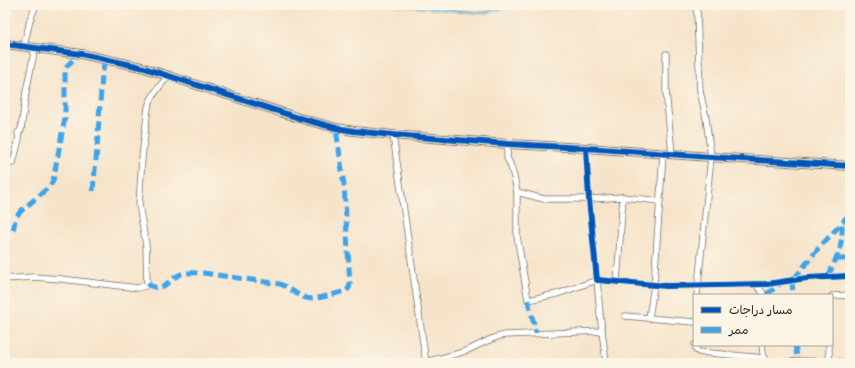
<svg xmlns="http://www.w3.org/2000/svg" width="855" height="368" font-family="'Balsamiq Sans','Playpen Sans Arabic',sans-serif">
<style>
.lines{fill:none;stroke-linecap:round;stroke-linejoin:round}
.stream{stroke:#4eafcd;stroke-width:2}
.street-casing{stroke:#726c63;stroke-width:7}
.secondary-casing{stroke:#726c63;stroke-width:10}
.street{stroke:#fff;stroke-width:5.5}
.secondary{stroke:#fff;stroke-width:8}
.quiet{stroke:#3ea3eb;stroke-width:5;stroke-dasharray:10 5;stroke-linecap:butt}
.cycleway-casing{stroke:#fcf5e5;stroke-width:8}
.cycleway{stroke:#0057b8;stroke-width:6}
</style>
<rect width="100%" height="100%" fill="#fcf5e5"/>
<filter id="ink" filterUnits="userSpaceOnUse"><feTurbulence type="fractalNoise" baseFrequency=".025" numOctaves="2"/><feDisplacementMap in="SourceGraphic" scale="8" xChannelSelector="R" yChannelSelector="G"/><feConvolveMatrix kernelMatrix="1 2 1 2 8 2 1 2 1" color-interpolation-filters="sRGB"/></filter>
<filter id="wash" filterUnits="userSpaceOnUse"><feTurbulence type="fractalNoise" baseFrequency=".012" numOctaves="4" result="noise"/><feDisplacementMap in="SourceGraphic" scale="16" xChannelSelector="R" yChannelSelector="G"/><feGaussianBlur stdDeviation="0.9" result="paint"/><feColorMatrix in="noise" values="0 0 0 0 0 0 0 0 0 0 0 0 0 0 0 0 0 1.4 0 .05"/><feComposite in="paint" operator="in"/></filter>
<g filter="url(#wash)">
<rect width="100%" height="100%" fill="#f6e4ca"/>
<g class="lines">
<!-- stream -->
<path class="stream" d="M396 5 483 13 519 5"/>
</g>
</g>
<g filter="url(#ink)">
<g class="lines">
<defs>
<g id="street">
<path d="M695 5 697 12 700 91 706 118 711 157 697 295"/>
<path d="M24 46 30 20 36 5"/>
<path d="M666 54V91L672 154"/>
<path d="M393 135 426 363"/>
<path d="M508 144 507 154V158L510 164 514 177 517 192V236L528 300 557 294 597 280 600 314 606 363"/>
<path d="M586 148 589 199 597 280 667 286 767 284 807 278 850 276"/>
<path d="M5 161 13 163 19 139 18 133 21 130 26 92 35 48"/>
<path d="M517 192 544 199H589L623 197 660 201"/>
<path d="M5 279 33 277 61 279 138 288 145 286 147 284 146 245 139 205 142 158 148 107C152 94 161 85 169 75"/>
<path d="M617 282 623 197"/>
<path d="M755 284 765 295"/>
<path d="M832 296 850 295"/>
<path d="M625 316 694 322"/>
<path d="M649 318 654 285 663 154"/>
<path d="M695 345 696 350 699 352 764 358"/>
<path d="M762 345C763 351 762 359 769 361 778 366 790 361 800 361 817 361 833 361 850 362"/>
<path d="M829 345V363"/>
<path d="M420 363C436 359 452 356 468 350 480 345 491 337 505 335L602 331"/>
</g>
<path id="secondary" d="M5 44 81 54 141 67 299 118 336 128 354 131 393 135 508 144 586 148 711 157 850 166"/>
</defs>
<!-- street casing -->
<use href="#street" class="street-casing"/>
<!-- secondary casing -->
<use href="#secondary" class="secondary-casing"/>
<!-- street -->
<use href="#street" class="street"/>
<!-- secondary -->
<use href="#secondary" class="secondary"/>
<!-- quiet -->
<g class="quiet">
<path d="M467 5H468"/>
<path d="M93 191 97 149 102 75 105 59"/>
<path d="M13 230 16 217 21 211 49 187 53 181 65 117V70C68 62 75 59 81 54"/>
<path d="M836 259H850"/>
<path d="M828 277 840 249 842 236V223"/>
<path d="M794 279 817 250 842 223 850 213"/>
<path d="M792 280 793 295"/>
<path d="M147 284C165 294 166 280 181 274 188 272 196 273 203 273L280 284C289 287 296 295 306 298 316 301 335 293 346 291L349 288 350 284 344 185 336 128"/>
<path d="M766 295 780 284"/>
<path d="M528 300 536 333"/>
<path d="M795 345 798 363"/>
</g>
<defs>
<g id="cycleway">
<path d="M5 44 81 54 141 67 299 118 336 128 354 131 393 135 508 144 586 148 711 157 850 166"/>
<path d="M586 148 589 199 597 280 667 286 767 284 807 278 850 276"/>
</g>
</defs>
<!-- cycleway casing -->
<use href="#cycleway" class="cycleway-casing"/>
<!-- cycleway -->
<use href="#cycleway" class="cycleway"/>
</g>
</g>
<!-- margin -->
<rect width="855" height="368" fill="none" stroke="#fcf5e5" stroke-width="20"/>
<!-- legend -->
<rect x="693" y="294" width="140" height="52" fill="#fcf5e5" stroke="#a8a49b"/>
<rect x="701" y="307" width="20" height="6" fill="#0057b8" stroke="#a8a49b"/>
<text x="729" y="314" font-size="12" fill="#2b2b2b">مسار دراجات</text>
<rect x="701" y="327" width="20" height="6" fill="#3ea3eb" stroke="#a8a49b"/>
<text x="729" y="334" font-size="12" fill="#2b2b2b">ممر</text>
</svg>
